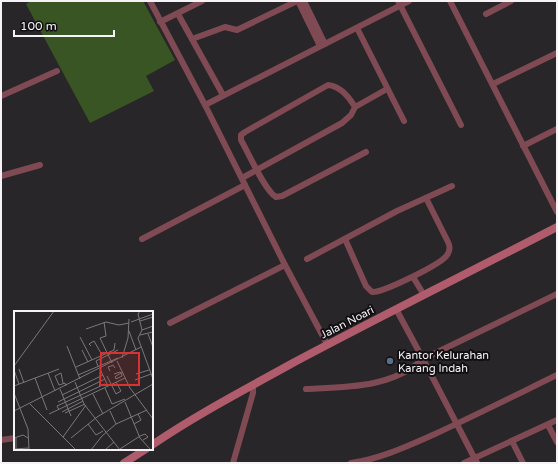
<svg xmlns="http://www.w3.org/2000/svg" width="558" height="464" font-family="'Varela Round',sans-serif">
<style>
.green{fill:#395523}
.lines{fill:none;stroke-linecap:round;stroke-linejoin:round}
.street{stroke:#7f4a54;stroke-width:6}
.secondary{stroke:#b05c6c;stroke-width:8}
.service-dot{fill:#5c6f8a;stroke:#110f11;stroke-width:1.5}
.labels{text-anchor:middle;stroke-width:4;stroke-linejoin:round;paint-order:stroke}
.street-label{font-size:11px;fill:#f5f3f5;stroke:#110f11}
.poi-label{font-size:11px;fill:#f5f3f5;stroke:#110f11;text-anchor:start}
.inset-road{fill:none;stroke:#7b787b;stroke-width:1}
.view{fill:#d83232;fill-opacity:0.15;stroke:#d83232;stroke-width:2}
.inset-edge{fill:none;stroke:#f5f3f5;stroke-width:2}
</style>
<rect width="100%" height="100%" fill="#292629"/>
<!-- green -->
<path class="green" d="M31 1H143L175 60 146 76 154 91 90 123 26 4Z"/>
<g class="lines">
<!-- street -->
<g class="street">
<path d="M150 1 205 105 285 265 327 344"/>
<path d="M298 1 320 46"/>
<path d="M304 1 325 44"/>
<path d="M398 1 461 125"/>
<path d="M450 1 557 212"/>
<path d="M178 14 223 95"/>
<path d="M486 14 511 1"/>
<path d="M160 22 202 1"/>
<path d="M357 28 404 121"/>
<path d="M192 39 225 27 237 30 297 1"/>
<path d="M493 84 557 53"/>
<path d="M1 96 57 71"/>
<path d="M205 105 409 1"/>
<path d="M355 107 387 89"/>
<path d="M523 146 557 129"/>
<path d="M1 176 40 165"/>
<path d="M242 178 342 123 351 115 355 107C349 97 340 86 328 85L245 132 241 135V140C248 152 265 191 276 197L282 196 366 152"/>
<path d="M142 239 245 185"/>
<path d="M345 239 366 286 372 292C382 293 442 264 447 255 450 251 450 246 448 242L426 198"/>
<path d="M307 259 397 211 452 186"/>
<path d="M413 277 424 295"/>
<path d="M396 309 423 359 477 463"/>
<path d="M170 323 285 265"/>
<path d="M306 389C346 387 392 388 423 359L557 294"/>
<path d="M548 425 557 442"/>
<path d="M1 440 15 438"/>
<path d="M512 441 523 463"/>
<path d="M233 463 253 393V385"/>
<path d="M351 463C380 459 408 446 435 434 476 415 516 395 557 375"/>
<path d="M464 463 557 420"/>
</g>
<!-- secondary -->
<g class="secondary">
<path d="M152 445C196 415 244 390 291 364 379 317 468 273 557 227"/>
<path d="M124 463 146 449"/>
</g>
</g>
<!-- markers -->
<circle class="service-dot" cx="390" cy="361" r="4"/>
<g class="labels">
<!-- street labels -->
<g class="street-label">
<text transform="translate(347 322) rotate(-27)" y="4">Jalan Noari</text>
</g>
<!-- poi labels -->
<g class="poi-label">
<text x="398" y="359">Kantor Kelurahan<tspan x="398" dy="13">Karang Indah</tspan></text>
</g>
</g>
<!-- overview -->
<g transform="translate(14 311)">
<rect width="139" height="139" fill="#292629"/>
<path class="inset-road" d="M126 0 124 3 128 19M126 10 139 6M90 11 92 25 86 27 98 52M117 11 139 3M139 15 128 19 124 27 139 68M72 18 92 11 105 14 115 12M115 20 122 39M134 23 139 36M126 24 139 21M66 26 78 49M53 35 66 68M77 35 75 33 80 30 88 44M68 39 74 51M108 47 114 27 115 8M103 50 116 77 139 108M0 55 40 0M84 55 82 50 104 39M62 56 100 39 101 32M5 58 10 72M86 58 94 75M0 59 5 73M96 60 94 56 97 55 99 54 101 57M34 62 41 80M100 63 106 61 107 62 108 64V65L102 68 101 66 102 65 107 62H108M122 63 135 59M64 64 104 47M93 65 102 83 107 80 102 71M21 67 33 99M121 69 137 63M61 71 70 93 106 139M49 72 47 62 41 65 45 74 51 72 52 75M0 75 45 58M91 77 98 93 111 88M46 78 57 105M0 82 14 118 15 139M79 83 89 103M48 84 89 64M44 91 91 68M111 91 126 127 137 139M16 93 62 139M45 99 43 95 91 73M0 100 127 36M96 100 102 113M48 101 69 90M51 102 71 93M35 103 111 67M74 113 82 124 89 120M120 113 127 109 124 103M126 125 131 123 134 126 129 129M2 126V139M49 126 72 94M0 127 9 124 14 127M57 127 83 106 139 73M0 138 15 137M106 138 126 125M77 139 88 125 102 113 133 99M91 139 100 131"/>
<path class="view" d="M87 42H125V74H86Z"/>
<rect width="139" height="139" class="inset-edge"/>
</g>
<!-- border -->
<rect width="558" height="464" fill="none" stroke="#f5f3f5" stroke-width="4"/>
<!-- scale -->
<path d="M14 30v6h100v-6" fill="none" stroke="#f5f3f5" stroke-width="2"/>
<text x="20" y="30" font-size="12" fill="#f5f3f5" stroke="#110f11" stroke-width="3" paint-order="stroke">100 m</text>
</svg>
